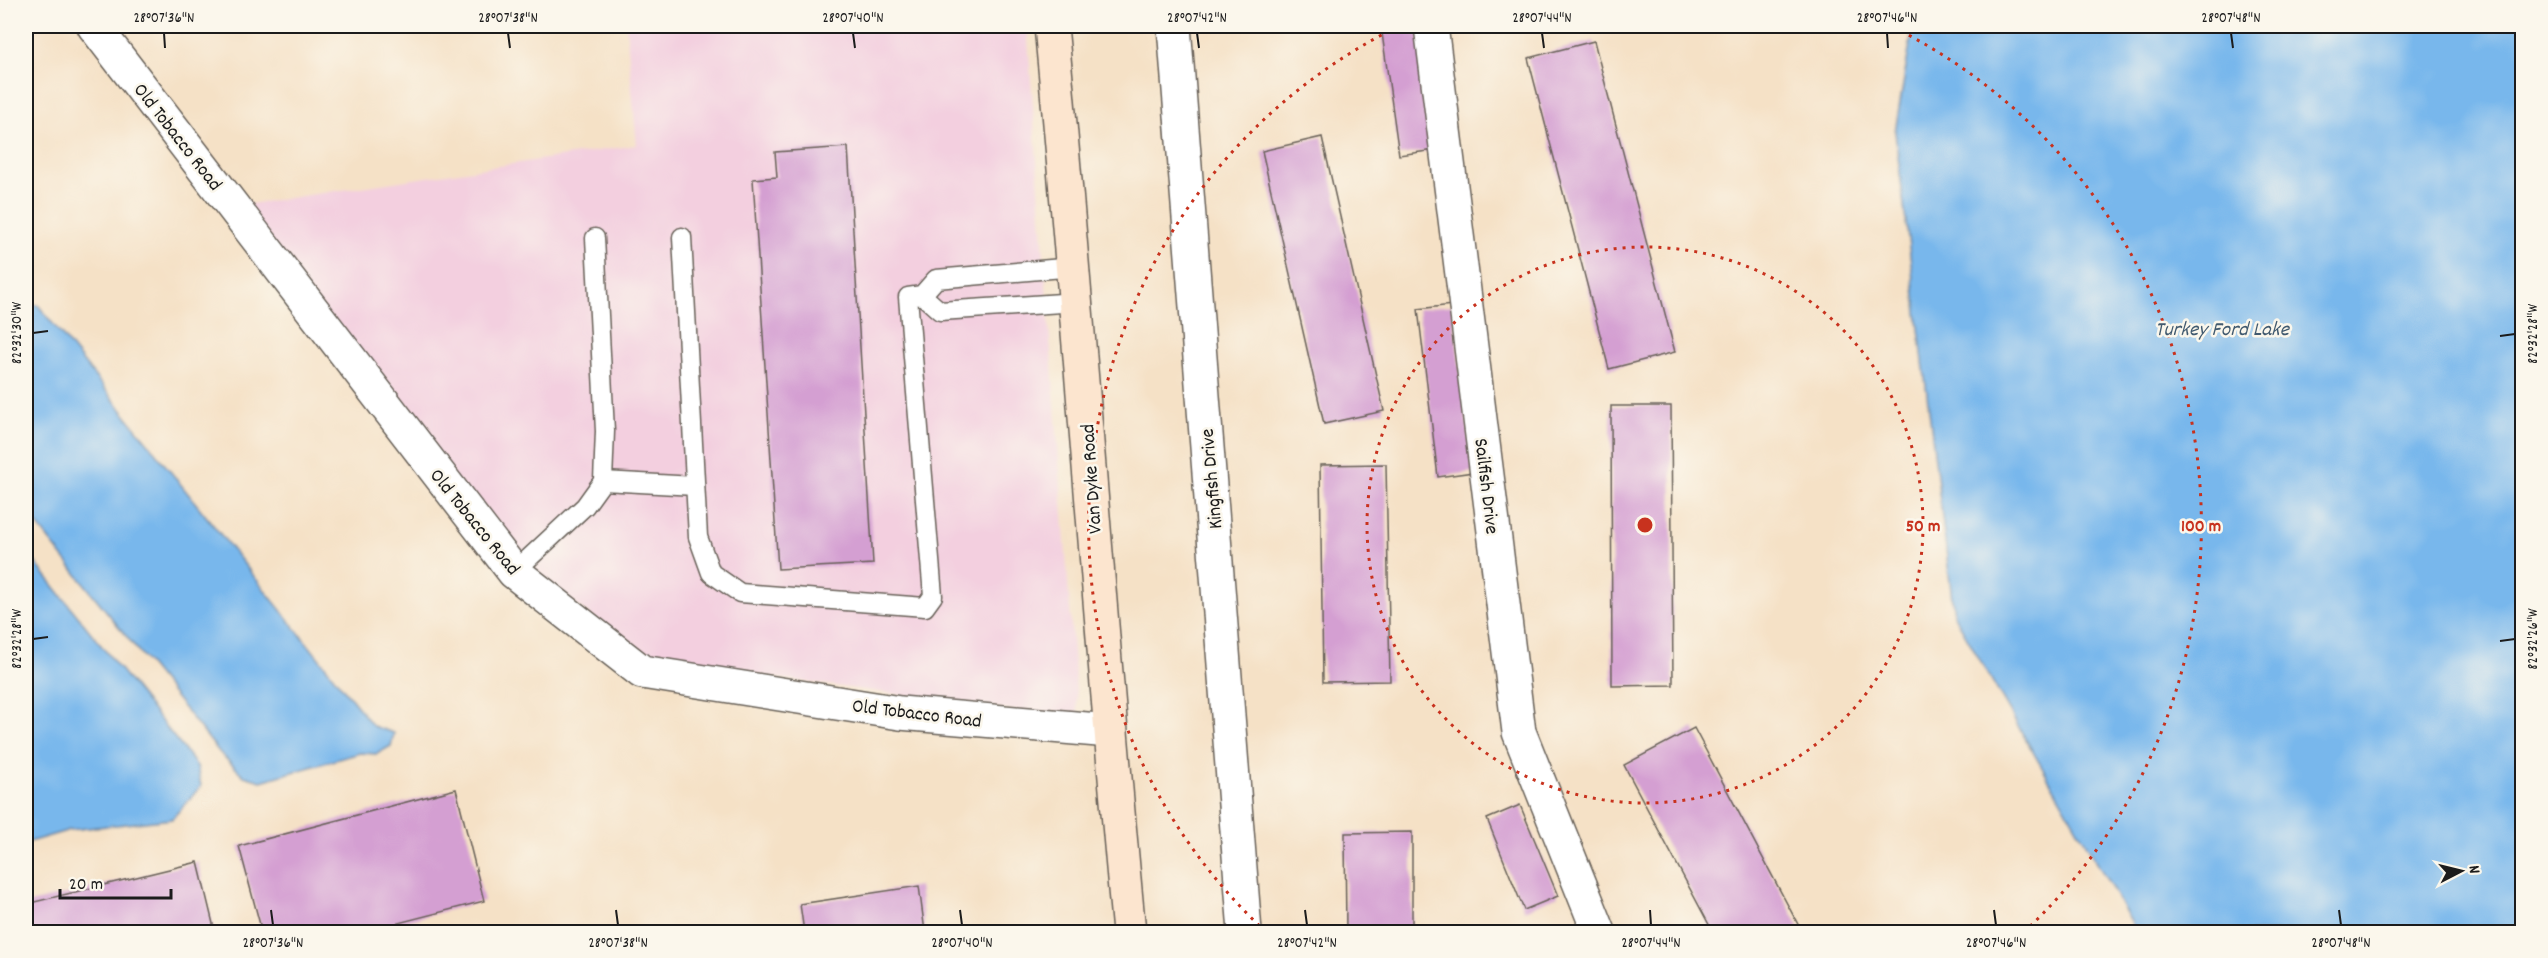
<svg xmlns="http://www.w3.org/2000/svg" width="2548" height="958" font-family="Dekko,sans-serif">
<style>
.built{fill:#f3cfdf}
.water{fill:#78b7ec;stroke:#4a6a84;stroke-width:1.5}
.building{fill:#d49fd2}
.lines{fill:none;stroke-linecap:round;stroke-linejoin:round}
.service-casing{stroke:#686158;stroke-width:21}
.minor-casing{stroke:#686158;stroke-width:36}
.secondary-casing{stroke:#686158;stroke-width:36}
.service{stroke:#fff;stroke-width:18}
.minor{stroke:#fff;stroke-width:33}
.secondary{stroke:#fce5cf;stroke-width:33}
.ticks{fill:none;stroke:#1c1c1c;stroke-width:2}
.ring{fill:none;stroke:#c8321e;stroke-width:3;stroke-dasharray:3 6}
.labels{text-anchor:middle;stroke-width:5;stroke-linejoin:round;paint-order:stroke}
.street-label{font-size:20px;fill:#1c1c1c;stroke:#fbf7ec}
.water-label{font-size:21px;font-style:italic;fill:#415a6f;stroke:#fbf7ec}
.centre{fill:#c8321e;stroke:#fbf7ec;stroke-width:3}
.ring-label{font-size:18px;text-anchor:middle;font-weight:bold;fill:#c8321e;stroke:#fbf7ec;stroke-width:5;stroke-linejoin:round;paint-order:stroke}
.neatline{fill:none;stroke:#1c1c1c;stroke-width:2}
.ticks-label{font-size:15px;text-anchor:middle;fill:#1c1c1c}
</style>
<rect width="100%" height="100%" fill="#fbf7ec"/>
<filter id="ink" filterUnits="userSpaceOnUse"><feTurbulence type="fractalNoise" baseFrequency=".0167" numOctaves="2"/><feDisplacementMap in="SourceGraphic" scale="12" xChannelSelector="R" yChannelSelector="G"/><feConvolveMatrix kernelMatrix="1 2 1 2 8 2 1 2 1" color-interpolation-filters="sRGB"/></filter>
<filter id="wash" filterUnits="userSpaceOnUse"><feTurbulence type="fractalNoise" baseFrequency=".008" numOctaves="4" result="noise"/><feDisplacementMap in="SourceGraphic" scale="24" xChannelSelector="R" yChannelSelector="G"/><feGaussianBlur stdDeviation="1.35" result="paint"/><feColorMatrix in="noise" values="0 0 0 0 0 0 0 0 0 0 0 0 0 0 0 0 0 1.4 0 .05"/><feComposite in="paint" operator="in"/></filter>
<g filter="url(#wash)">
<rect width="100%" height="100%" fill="#f5e1c6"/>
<!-- built -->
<path class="built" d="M626 26H1027L1078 719 645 660 515 555 237 206 637 145Z"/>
<!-- water -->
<g class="water">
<path d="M1913 26H2522V932H2137L1954 615 1895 132Z"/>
<path d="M27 305H38L373 726 394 733 391 746 377 754 360 753 261 781 244 776 220 753 26 511Z"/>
<path d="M26 551 197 766 201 786 172 819 70 830 26 843Z"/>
</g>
<g id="blocks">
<!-- building -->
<g class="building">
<path d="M1381 26H1418L1435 150 1399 155Z"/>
<path d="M1594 41 1675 352 1609 369 1528 58Z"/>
<path d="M1322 137 1384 411 1324 424 1262 151Z"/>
<path d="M848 147 873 564 778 569 753 179 777 177 775 152Z"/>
<path d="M1452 305 1473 472 1438 477 1418 309Z"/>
<path d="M1611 406H1671L1673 685 1612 686Z"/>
<path d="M1386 464 1390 681 1323 682 1320 465Z"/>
<path d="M1694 728 1802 932H1713L1624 765Z"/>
<path d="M456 789 484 901 379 928 377 925 347 932H262L239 846Z"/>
<path d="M1520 805 1558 896 1524 910 1487 819Z"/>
<path d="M1412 832V932H1346L1345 833Z"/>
<path d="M198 862 215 932H26V904Z"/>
<path d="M919 886 925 932H804L800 904Z"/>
</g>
</g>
</g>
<g filter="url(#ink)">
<use href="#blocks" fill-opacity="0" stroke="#686158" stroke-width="1.5"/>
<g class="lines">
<defs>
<g id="service">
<path d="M682 237 698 537 711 573 740 593 925 607 933 596 908 297 922 295 936 279 1074 267"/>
<path d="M922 295 940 311 1077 302"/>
<path d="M603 481 695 486"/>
<path d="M514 572 585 506 603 481 605 431 595 238"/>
</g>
<g id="minor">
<path d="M94 26 514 572 642 672 900 713 1110 731"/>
<path d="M1174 26 1245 932"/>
<path d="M1431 26 1519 732 1599 932"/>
</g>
<path id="secondary" d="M1051 26C1080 328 1100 630 1129 932"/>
</defs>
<!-- service casing -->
<use href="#service" class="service-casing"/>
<!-- minor casing -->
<use href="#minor" class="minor-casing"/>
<!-- secondary casing -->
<use href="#secondary" class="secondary-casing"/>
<!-- service -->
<use href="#service" class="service"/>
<!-- minor -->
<use href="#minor" class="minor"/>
<!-- secondary -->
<use href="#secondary" class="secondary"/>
</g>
</g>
<!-- ticks -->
<path class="ticks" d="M164 33 165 48M508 33 510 48M853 33 855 48M1197 33 1199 48M1542 33 1544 48M1887 33 1888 48M2231 33 2233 48M33 333 48 331M2500 336 2515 334M33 639 48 637M2500 641 2515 639M271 910 273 925M616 910 618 925M960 910 962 925M1305 910 1307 925M1650 910 1651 925M1994 910 1996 925M2339 910 2341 925"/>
<!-- distance rings -->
<g class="ring">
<circle cx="1645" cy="525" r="278"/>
<path d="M1266 932A556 556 0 0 1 1397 27M1893 27A556 556 0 0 1 2024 932"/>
</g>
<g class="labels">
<!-- street labels -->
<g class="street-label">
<text transform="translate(179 136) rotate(52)" y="7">Old Tobacco Road</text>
<text transform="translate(1090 479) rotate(-94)" y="7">Van Dyke Road</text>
<text transform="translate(1210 479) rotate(-95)" y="7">Kingfish Drive</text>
<text transform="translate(1488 486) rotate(83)" y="7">Sailfish Drive</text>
<text transform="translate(476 521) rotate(51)" y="7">Old Tobacco Road</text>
<text transform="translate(917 712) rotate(7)" y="7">Old Tobacco Road</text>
</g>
<!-- water labels -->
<g class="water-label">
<text x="2222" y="335">Turkey Ford Lake</text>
</g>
</g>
<circle cx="1645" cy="525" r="9" class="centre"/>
<g class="ring-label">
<text x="1923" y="531">50 m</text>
<text x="2201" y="531">100 m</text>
</g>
<!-- margin -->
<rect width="2548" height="958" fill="none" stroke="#fbf7ec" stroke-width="66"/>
<!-- north arrow -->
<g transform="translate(2461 871) rotate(83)" stroke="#fbf7ec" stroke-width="4.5" paint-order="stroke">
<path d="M0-4.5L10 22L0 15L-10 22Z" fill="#1c1c1c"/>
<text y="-9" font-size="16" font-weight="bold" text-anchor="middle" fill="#1c1c1c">N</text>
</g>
<!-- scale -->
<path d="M60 889v9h111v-9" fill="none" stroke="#1c1c1c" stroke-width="3"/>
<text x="69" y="889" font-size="18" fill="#1c1c1c" stroke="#fbf7ec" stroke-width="4.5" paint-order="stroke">20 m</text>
<rect x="33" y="33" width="2482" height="892" class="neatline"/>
<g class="ticks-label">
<text x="164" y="22">28°07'36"N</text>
<text x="508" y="22">28°07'38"N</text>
<text x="853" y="22">28°07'40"N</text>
<text x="1197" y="22">28°07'42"N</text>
<text x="1542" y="22">28°07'44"N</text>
<text x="1887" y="22">28°07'46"N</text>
<text x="2231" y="22">28°07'48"N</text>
<text transform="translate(16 333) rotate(-90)" y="5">82°32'30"W</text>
<text transform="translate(2532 334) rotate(-90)" y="5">82°32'28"W</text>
<text transform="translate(16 639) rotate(-90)" y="5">82°32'28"W</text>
<text transform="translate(2532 639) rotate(-90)" y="5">82°32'26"W</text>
<text x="273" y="947">28°07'36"N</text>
<text x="618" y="947">28°07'38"N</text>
<text x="962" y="947">28°07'40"N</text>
<text x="1307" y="947">28°07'42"N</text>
<text x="1651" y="947">28°07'44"N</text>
<text x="1996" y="947">28°07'46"N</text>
<text x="2341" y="947">28°07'48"N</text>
</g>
</svg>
